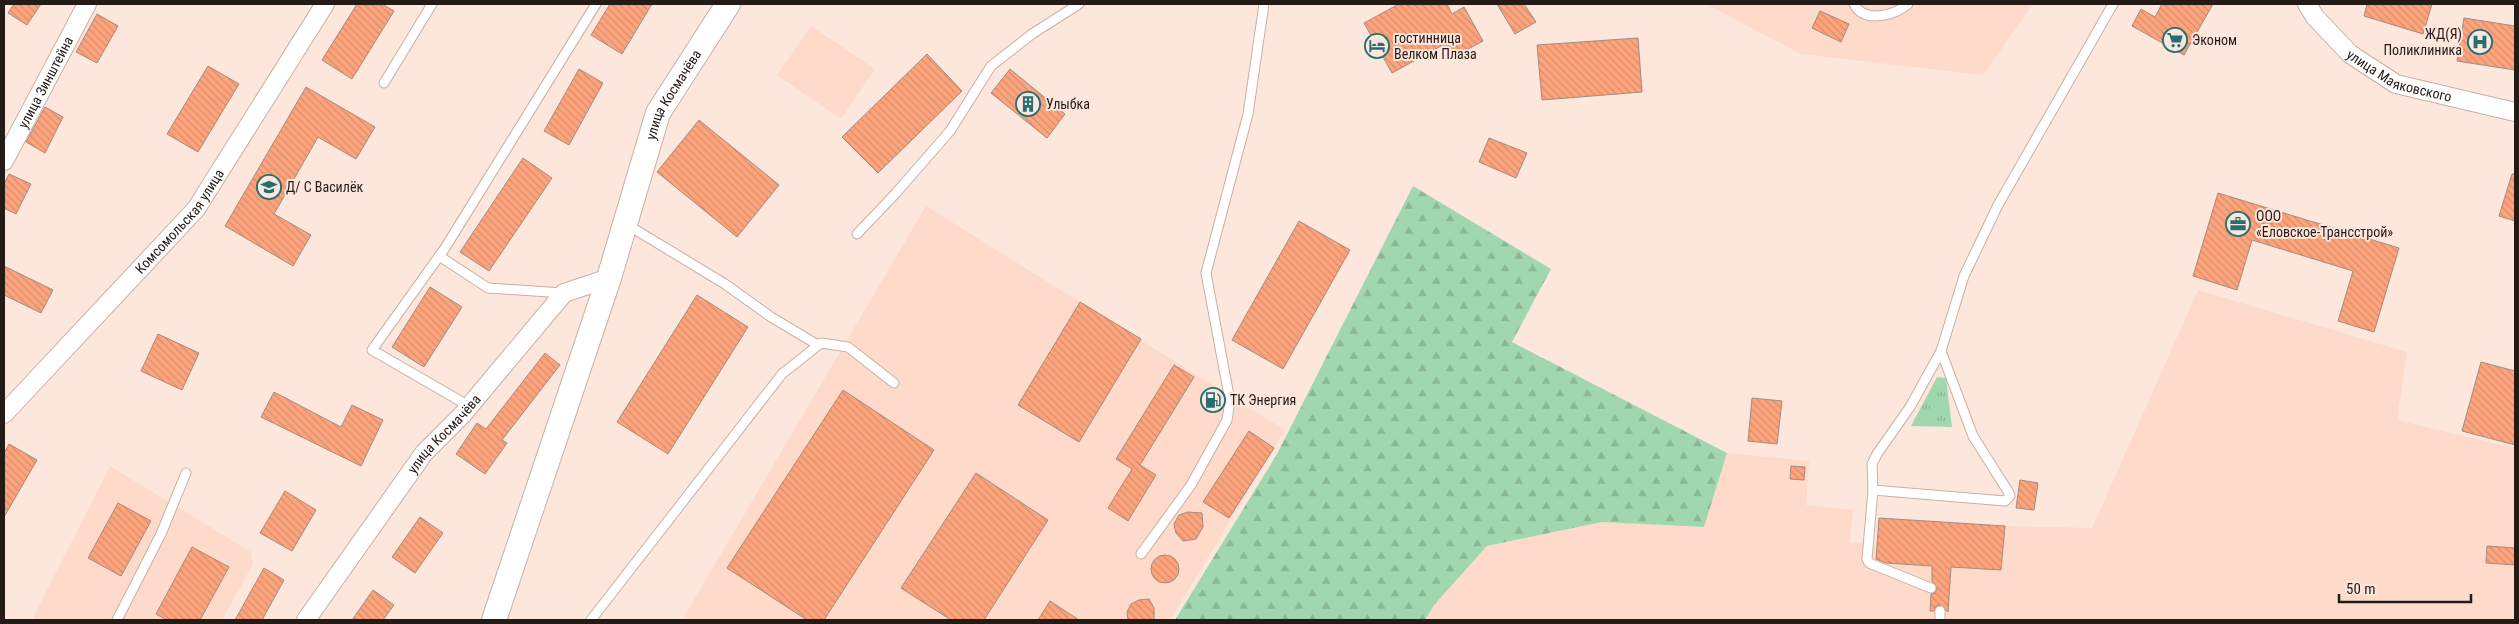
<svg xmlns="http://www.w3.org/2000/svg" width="2519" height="624" font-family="'Roboto Condensed',sans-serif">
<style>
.built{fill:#fedacb}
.grass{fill:url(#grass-tufts)}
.forest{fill:url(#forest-firs)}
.building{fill:url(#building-back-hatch);stroke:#a48b80}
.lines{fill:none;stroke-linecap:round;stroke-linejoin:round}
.lane-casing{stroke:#caafa4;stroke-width:11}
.street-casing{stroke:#caafa4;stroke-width:20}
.secondary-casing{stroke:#caafa4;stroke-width:26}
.lane{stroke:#fff;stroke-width:9}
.street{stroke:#fff;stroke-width:18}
.secondary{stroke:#fff;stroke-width:24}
.labels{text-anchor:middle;stroke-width:4;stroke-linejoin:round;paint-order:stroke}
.poi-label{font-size:14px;fill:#241a16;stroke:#fde7dd;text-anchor:start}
.street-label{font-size:14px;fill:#241a16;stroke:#fde7dd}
</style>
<defs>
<pattern id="grass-tufts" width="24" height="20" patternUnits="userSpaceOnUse" patternTransform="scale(1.25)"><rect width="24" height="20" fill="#a1d7ae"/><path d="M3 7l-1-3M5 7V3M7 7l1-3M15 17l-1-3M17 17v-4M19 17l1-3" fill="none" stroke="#8ab895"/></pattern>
<pattern id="forest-firs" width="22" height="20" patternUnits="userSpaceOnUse" patternTransform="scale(1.25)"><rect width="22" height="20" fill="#a1d7ae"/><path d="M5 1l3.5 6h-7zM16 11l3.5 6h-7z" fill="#8ab895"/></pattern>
<pattern id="building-back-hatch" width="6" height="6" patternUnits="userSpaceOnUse" patternTransform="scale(1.25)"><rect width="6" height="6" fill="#fda47c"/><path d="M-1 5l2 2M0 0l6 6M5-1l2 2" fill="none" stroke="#d98d6a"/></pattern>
</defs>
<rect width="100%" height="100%" fill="#fde7dd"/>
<!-- built -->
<g class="built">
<path d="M1706 4H2033L1983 75 1801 54Z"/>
<path d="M811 26 875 69 841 119 777 75Z"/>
<path d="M926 206 1285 430 1170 620H682Z"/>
<path d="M2198 290 2407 352 2397 420 2515 448V620H1425L1434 605 1487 546 1602 522 1704 527 1727 453 1809 461 1806 505 1853 510 1850 542 1877 544 1879 518 2005 526 2092 528Z"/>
<path d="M110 466 251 552 253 564 222 620H32Z"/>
</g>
<!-- grass -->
<path class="grass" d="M1937 377 1946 378 1952 427 1911 426Z"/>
<!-- forest -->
<path class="forest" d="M1413 186 1551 269 1512 342 1727 453 1704 527 1602 522 1487 546 1434 605 1425 620H1175L1277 454Z"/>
<!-- building -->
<g class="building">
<path d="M14 4H41L27 25 8 13Z"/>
<path d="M357 4H382L394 11 352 79 322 60Z"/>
<path d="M610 4H652L622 54 591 35Z"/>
<path d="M1399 4H1447L1452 14 1464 7 1483 41 1448 60 1441 46 1392 73 1364 23Z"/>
<path d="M1497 4H1524L1536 22 1515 34Z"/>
<path d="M2162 4H2213L2184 55 2132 26 2141 9 2155 17Z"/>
<path d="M2367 4H2432L2423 34 2364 16Z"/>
<path d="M1820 11 1849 24 1841 42 1812 28Z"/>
<path d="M97 14 118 26 97 63 76 52Z"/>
<path d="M2464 18 2515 26V70L2457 61Z"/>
<path d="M1638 38 1642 92 1542 100 1537 45Z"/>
<path d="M927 54 962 91 878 173 842 137Z"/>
<path d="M208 66 239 84 198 152 167 134Z"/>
<path d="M579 69 603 83 569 145 544 131Z"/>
<path d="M1010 69 1065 114 1047 138 991 93Z"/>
<path d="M306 87 375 127 356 159 318 137 274 214 311 235 293 266 225 226Z"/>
<path d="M45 107 63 117 45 153 26 142Z"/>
<path d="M699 120 779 185 737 237 657 172Z"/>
<path d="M1489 138 1527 153 1516 178 1479 162Z"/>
<path d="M523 158 552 178 489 271 460 252Z"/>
<path d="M9 174 31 184 16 214 4 208V184Z"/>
<path d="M2512 174H2515V221L2499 216Z"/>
<path d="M2218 193 2399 248 2374 332 2338 321 2353 271 2252 240 2237 290 2193 276Z"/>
<path d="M1299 221 1350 250 1283 369 1232 340Z"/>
<path d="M4 266 53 290 41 313 4 295Z"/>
<path d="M430 287 462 307 424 367 392 347Z"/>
<path d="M697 295 748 327 668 454 617 422Z"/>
<path d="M1080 302 1141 339 1079 442 1018 405Z"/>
<path d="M158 334 199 353 182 390 141 371Z"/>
<path d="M545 353 560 365 502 440 507 443 485 474 456 454 477 423 486 429Z"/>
<path d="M2481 362 2515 371V445L2462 431Z"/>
<path d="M1174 365 1194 377 1140 465 1156 475 1128 521 1108 508 1132 469 1116 459Z"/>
<path d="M843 390 934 450 824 620H807L727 568Z"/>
<path d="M274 392 341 427 352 405 383 420 361 466 261 417Z"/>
<path d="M1752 398 1782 401 1777 444 1748 441Z"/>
<path d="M1249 431 1274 448 1229 518 1203 502Z"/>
<path d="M9 444 37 460 4 517V453Z"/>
<path d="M1791 466 1805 467 1804 480 1790 479Z"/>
<path d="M976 473 1048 520 984 620H951L901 588Z"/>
<path d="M2020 480 2038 483 2034 510 2016 508Z"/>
<path d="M285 491 316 510 292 551 260 533Z"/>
<path d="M118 503 151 521 121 576 88 558Z"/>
<path d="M1188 512 1202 513 1203 527 1196 539 1183 541 1176 533 1174 524 1179 515Z"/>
<path d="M420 517 443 533 415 573 392 557Z"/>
<path d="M1879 518 2005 526 2001 570 1951 567 1948 612 1940 605 1936 606 1934 611H1930L1931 594 1935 593 1937 588 1932 581V566L1886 563 1876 559Z"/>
<path d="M2487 546 2515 548V565L2486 563Z"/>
<path d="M192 547 229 567 200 620H167L156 614Z"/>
<circle cx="1165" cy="569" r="14"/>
<path d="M264 568 284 580 262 620H235Z"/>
<path d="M373 590 394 605 383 620H352Z"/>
<path d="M1149 599 1154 608V620H1128L1127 612 1131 604 1139 600Z"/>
<path d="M1050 601 1079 620H1038Z"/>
</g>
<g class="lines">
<defs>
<g id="lane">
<path d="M1854 4C1864 24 1895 15 1908 4"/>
<path d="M384 83 432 4"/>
<path d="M626 224 725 284 771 317 818 345"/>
<path d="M857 234 896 193 950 131 991 66 1032 34 1079 4"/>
<path d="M439 256 488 288 563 293"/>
<path d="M1941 351 1973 436 2009 493 2010 496 2005 501 1873 490 1872 464 1877 454 1910 407Z"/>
<path d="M1941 351 1964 276 1998 205 2113 4"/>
<path d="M469 406 372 350 445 248 596 4"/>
<path d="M1873 490 1867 559 1869 563 1931 588"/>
<path d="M1141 554 1191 485 1227 420 1230 401 1206 273 1248 114 1264 4"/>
<path d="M117 620 161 534 186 473"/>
<path d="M591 620 782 374 821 343 848 347 894 383"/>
<path d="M1940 620V611"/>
</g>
<g id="street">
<path id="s1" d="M2307 4 2315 17 2350 54 2396 84 2515 112"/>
<path id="s2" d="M4 161 87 4"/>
<path id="s3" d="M4 414 196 209 325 4"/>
<path id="s4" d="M306 620 424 453 462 415 564 293 609 278"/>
</g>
<g id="secondary">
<path id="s5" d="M494 620 609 278 658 113 728 4"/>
</g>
</defs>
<!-- lane casing -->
<use href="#lane" class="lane-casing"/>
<!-- street casing -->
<use href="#street" class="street-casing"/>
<!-- secondary casing -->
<use href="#secondary" class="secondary-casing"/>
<!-- lane -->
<use href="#lane" class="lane"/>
<!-- street -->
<use href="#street" class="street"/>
<!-- secondary -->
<use href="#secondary" class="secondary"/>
</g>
<!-- icons -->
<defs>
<symbol id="supermarket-ring" viewBox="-11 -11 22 22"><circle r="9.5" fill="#fde7dd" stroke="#246f73" stroke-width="1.5"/><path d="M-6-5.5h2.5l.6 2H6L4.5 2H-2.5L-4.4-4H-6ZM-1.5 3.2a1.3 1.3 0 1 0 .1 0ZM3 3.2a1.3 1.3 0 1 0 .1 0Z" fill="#246f73"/></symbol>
<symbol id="hospital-ring" viewBox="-11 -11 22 22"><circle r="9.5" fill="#fde7dd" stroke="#246f73" stroke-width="1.5"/><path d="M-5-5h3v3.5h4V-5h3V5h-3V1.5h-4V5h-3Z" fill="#246f73"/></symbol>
<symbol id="hotel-ring" viewBox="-11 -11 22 22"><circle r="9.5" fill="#fde7dd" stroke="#246f73" stroke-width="1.5"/><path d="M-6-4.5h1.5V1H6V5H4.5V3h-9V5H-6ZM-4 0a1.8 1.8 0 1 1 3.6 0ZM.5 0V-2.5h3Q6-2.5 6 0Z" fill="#246f73"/></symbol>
<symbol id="building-ring" viewBox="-11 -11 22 22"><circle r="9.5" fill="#fde7dd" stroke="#246f73" stroke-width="1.5"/><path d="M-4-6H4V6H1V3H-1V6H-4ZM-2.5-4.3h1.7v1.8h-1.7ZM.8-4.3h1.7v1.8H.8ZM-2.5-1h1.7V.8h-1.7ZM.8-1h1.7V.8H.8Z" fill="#246f73"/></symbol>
<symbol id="school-ring" viewBox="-11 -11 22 22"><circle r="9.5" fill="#fde7dd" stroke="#246f73" stroke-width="1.5"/><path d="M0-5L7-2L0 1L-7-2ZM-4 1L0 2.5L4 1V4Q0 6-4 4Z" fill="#246f73"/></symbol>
<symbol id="office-ring" viewBox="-11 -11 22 22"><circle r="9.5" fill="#fde7dd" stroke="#246f73" stroke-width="1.5"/><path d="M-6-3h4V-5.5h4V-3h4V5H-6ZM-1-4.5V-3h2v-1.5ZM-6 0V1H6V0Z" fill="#246f73"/></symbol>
<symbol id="fuel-ring" viewBox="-11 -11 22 22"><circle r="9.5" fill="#fde7dd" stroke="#246f73" stroke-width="1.5"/><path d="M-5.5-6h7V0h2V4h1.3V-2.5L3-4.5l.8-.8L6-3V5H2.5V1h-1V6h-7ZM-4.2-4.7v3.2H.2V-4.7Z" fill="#246f73"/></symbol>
</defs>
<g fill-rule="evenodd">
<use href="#supermarket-ring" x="2161" y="26" width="28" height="28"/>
<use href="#hospital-ring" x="2466" y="28" width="28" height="28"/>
<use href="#hotel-ring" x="1363" y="32" width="28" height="28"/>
<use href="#building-ring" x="1014" y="90" width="28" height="28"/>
<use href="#school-ring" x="255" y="173" width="28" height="28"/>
<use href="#office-ring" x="2224" y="210" width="28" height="28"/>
<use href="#fuel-ring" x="1199" y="386" width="28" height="28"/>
</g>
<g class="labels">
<!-- poi labels -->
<g class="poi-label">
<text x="2462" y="39" text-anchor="end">ЖД(Я)<tspan x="2462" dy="16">Поликлиника</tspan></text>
<text x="1394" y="43">гостинница<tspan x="1394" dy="16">Велком Плаза</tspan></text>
<text x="2192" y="45">Эконом</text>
<text x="1046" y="109">Улыбка</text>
<text x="286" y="192">Д/ С Василёк</text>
<text x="2256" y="221">ООО<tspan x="2256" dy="16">«Еловское-Трансстрой»</tspan></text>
<text x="1230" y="405">ТК Энергия</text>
</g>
<!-- street labels -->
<g class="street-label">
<text dy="5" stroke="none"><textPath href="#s1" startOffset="121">улица Маяковского</textPath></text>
<text dy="5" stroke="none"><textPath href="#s2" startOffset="89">улица Зинштейна</textPath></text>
<text dy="5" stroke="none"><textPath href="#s5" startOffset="556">улица Космачёва</textPath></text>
<text dy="5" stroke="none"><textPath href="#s3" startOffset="261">Комсомольская улица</textPath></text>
<text dy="5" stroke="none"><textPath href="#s4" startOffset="232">улица Космачёва</textPath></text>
</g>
</g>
<!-- border -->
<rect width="2519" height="624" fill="none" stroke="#241a16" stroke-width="10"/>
<!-- scale -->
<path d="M2339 594v8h132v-8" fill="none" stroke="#241a16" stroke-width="2.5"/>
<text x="2346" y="594" font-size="15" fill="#241a16" stroke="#fde7dd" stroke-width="4" paint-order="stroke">50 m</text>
</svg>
